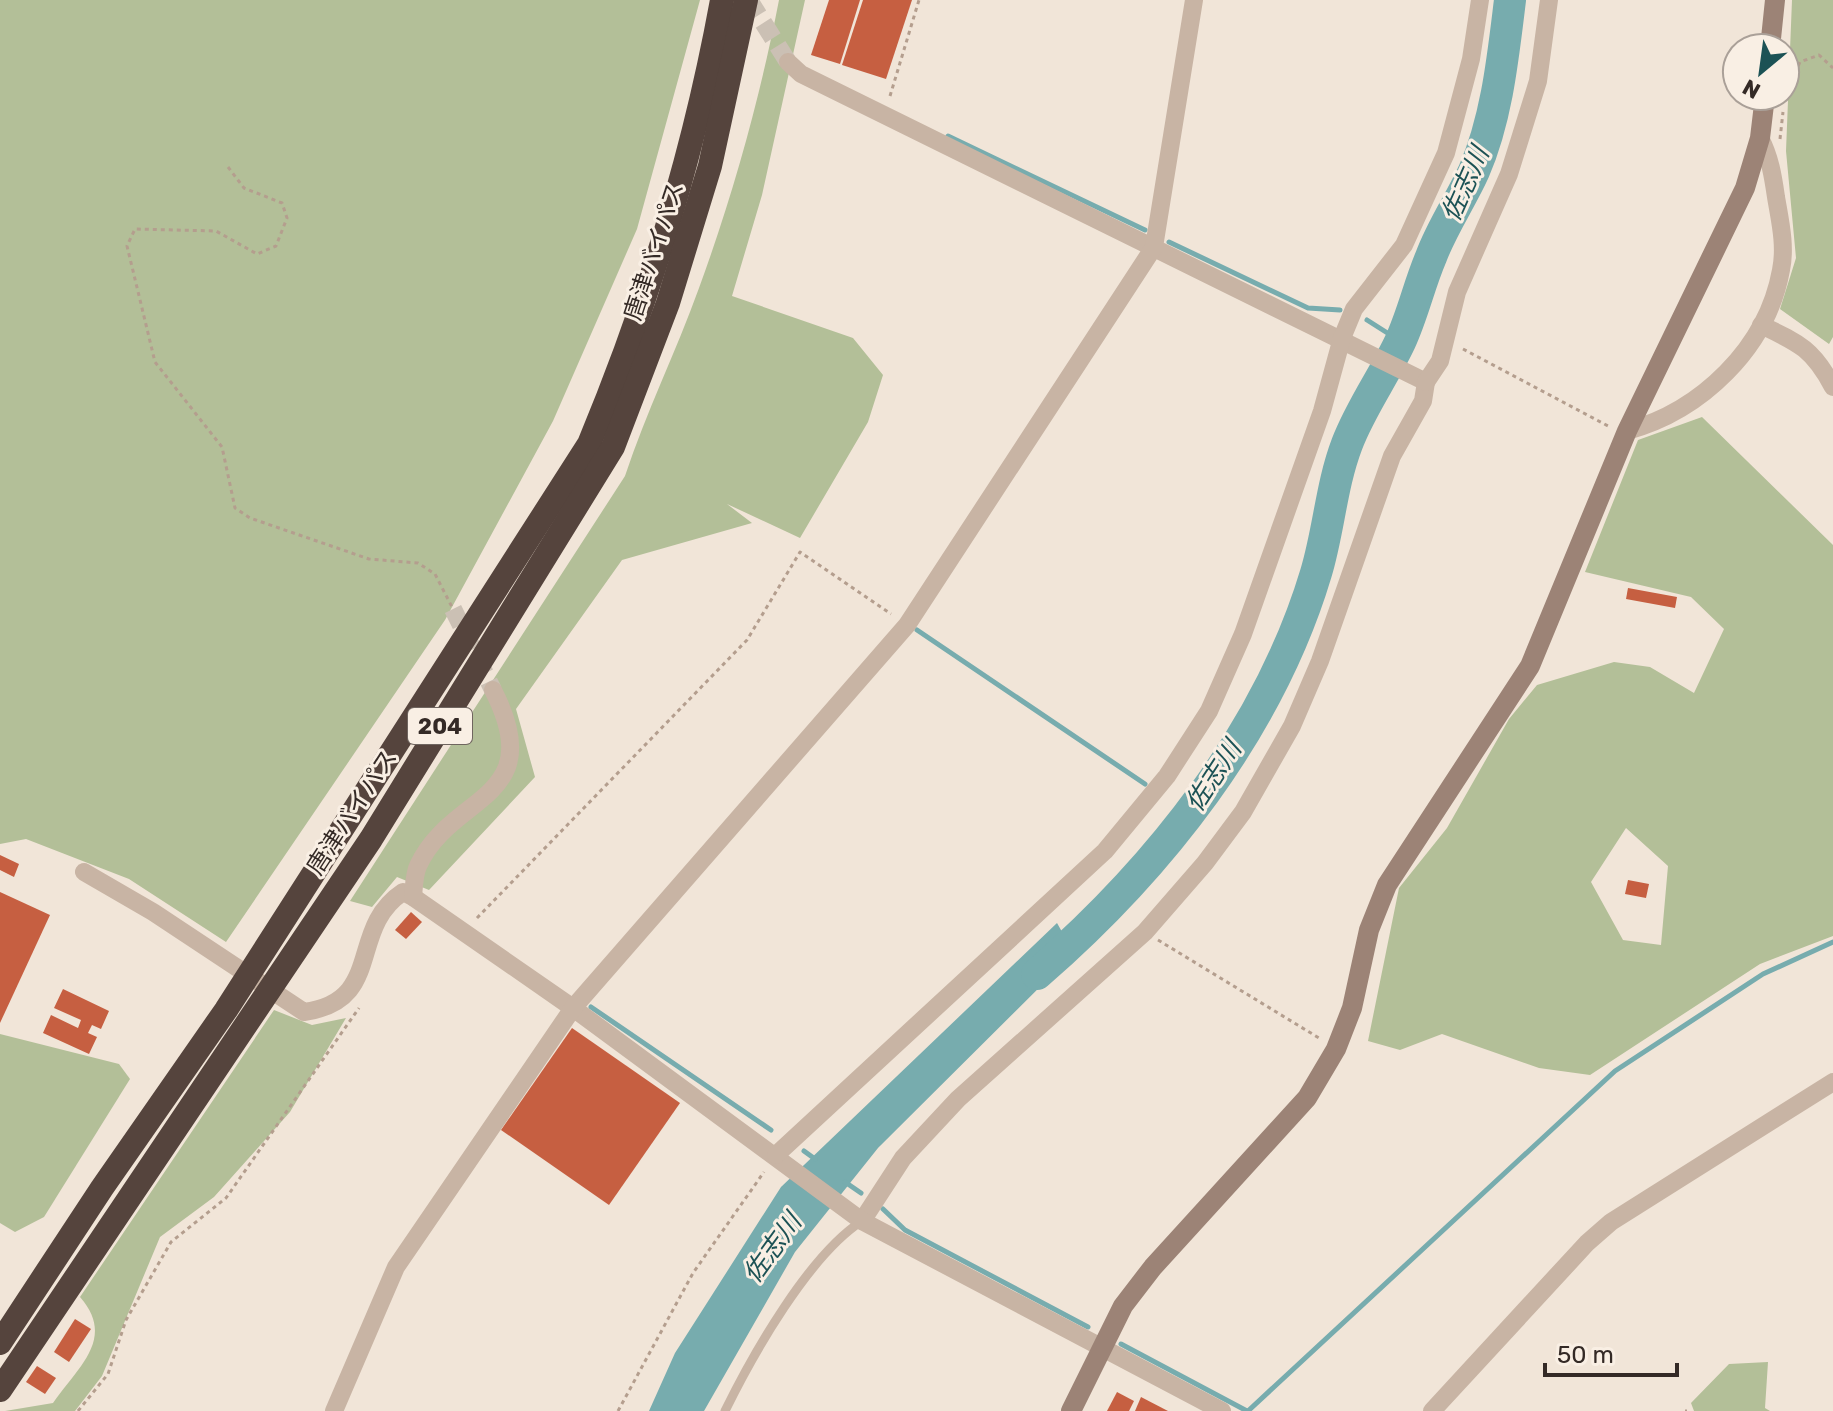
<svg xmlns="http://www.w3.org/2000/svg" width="1833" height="1411" font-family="Rubik,'Noto Sans JP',sans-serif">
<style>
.green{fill:#b3bf98;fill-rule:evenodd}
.water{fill:#77acae}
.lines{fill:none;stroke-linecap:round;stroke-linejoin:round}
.stream{stroke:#77acae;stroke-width:5}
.river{stroke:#77acae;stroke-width:32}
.building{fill:#c65f41}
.street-tunnel{stroke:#cbc0b4;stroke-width:18;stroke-dasharray:18 9;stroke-linecap:butt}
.path{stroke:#b49e8e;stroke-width:3;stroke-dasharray:4 4;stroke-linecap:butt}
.lane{stroke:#c8b4a4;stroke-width:9}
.street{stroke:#c8b4a4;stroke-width:18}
.secondary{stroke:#9c8376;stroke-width:20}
.highway{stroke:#55443d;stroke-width:24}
.labels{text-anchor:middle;stroke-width:6;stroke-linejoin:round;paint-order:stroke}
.shield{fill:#f9efe4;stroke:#6f655f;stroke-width:2}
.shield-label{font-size:22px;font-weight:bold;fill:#342a26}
.street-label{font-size:24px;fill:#342a26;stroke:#f9efe4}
.water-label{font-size:26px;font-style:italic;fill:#1c5255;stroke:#f9efe4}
</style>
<rect width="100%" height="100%" fill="#f1e5d8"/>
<!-- green -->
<g class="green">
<path d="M0 0H700L637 229 553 421 445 620 226 942 129 879 26 839 0 844Z"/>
<path d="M779 0H805L762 195 732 296 853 338 883 375 868 422 800 538 727 504 752 523 622 560 516 709 535 777 429 890 397 877 372 907 350 901 625 476C646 412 676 352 699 288 733 195 760 98 779 0Z"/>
<path d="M1792 0H1833V337L1829 344 1780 309 1796 258 1786 151Z"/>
<path d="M1702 417 1833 545V936L1760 964 1590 1075 1539 1068 1442 1034 1400 1050 1368 1041 1399 888 1447 828 1509 719 1537 685 1614 662 1650 667 1694 693 1724 629 1691 597 1585 572 1638 440ZM1626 828 1668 866 1661 945 1623 940 1591 882Z"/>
<path d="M274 1010 312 1025 346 1018 290 1112 214 1197 160 1237 102 1376 75 1411H5L53 1403C79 1366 116 1338 80 1297Z"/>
<path d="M0 1034 119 1064 130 1079 44 1217 15 1232 0 1223Z"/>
<path d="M1768 1362 1765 1408 1770 1411H1694L1691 1403 1729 1364Z"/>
</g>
<!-- water -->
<path class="water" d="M1057 923 1074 953 878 1148 795 1252 704 1411H649L675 1353 781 1187Z"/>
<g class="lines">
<!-- stream -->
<g class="stream">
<path d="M948 136 1145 230"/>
<path d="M1169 242 1308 308 1340 310"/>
<path d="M1367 320 1400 341"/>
<path d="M917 630 1145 784"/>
<path d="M591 1007 771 1130"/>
<path d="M804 1151 815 1159"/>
<path d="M845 1182 861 1193"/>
<path d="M883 1209 905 1230 1088 1327"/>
<path d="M1121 1344 1247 1411"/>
<path d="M1248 1411 1615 1071 1763 974 1833 942"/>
</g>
<!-- river -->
<path class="river" d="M1037 974C1159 868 1269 730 1316 573 1329 530 1331 486 1347 444 1360 409 1384 376 1400 342 1413 314 1419 285 1431 257 1442 227 1461 200 1474 171 1497 118 1503 57 1510 0"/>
</g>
<!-- building -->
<g class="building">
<path d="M829 0H860L840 64 811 55Z"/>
<path d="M863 0H912L886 79 842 65Z"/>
<path d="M1628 588 1677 597 1675 608 1626 599Z"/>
<path d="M0 855 19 864 14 877 0 870Z"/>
<path d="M1628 880 1649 884 1646 898 1625 894Z"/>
<path d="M0 892 50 915 0 1023Z"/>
<path d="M411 912 422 922 406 939 395 930Z"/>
<path d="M63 989 109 1011 101 1029 92 1025 88 1033 97 1037 89 1054 43 1033 51 1015 78 1028 81 1020 54 1008Z"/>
<path d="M572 1028 680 1103 609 1205 501 1130Z"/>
<path d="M75 1319 91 1329 69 1362 54 1352Z"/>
<path d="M37 1366 56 1378 45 1394 26 1382Z"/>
<path d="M1117 1392 1134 1401 1129 1411H1107Z"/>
<path d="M1141 1397 1168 1411H1135Z"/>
</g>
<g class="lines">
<!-- street-tunnel -->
<g class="street-tunnel">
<path d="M749 0 788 62"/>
<path d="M453 609 493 690"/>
</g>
<!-- path -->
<g class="path">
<path d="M1785 95 1800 62 1819 55 1833 68"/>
<path d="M890 96 919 0"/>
<path d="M1780 139 1783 112"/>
<path d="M228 167 244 188 282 203 287 218 276 246 257 254 216 231 135 229 127 246 155 362 222 447 235 508 250 518 369 559 418 563 435 574 453 609"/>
<path d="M1463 349 1608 426"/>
<path d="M477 918 747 640 800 552 891 614"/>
<path d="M1158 940 1319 1038"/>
<path d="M78 1411 108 1374 126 1320 171 1242 226 1198 359 1008"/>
<path d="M618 1411 693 1273 764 1172"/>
<path d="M1685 1411H1687"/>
</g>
<!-- lane -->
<path class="lane" d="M725 1411C753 1354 809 1255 862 1221"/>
<!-- street -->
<g class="street">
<path d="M788 62 801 74 1426 382 1423 401 1392 456 1320 661 1292 726 1243 812 1205 863 1145 932 958 1099 903 1158 862 1221"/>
<path d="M1761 325C1799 343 1813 349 1833 387"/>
<path d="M1426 382 1440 361 1457 292 1509 174 1538 81 1549 0"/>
<path d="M1627 431C1701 411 1767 348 1781 270 1786 246 1780 221 1776 197 1773 176 1770 157 1760 138"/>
<path d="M84 872 153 912 304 1012C385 1001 347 929 403 892L413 897 573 1008 862 1221 1222 1411"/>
<path d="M413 897C414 887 414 875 418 866 451 793 550 801 493 690"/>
<path d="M776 1155 1105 851 1167 776 1209 711 1243 634 1322 411 1342 338 1354 309 1404 245 1446 153 1471 59 1480 0"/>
<path d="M334 1411 396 1267 573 1008 907 625 1154 247 1194 0"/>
<path d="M1432 1411 1587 1243 1611 1222 1833 1082"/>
</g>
<!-- secondary -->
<g class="secondary">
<path d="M1770 48 1775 0"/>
<path d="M1071 1411 1123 1306 1153 1267 1307 1098 1336 1049 1352 1008 1369 930 1387 885 1530 666 1627 431 1745 188 1760 138 1765 96"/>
</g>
<!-- highway -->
<g class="highway">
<path d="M0 1343 102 1188 226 1010 589 444C649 300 694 154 722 0"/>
<path d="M0 1390 371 839 613 447 668 303 710 166 746 0"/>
</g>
</g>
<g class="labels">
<!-- shield labels -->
<rect class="shield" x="408" y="708" width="64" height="36" rx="6"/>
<g class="shield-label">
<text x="440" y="734">204</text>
</g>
<!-- street labels -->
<g class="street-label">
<text transform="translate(654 251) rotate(-72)" y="8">唐津バイパス</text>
<text transform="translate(352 812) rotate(-57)" y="8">唐津バイパス</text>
</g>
<!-- water labels -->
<g class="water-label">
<text transform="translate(1465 184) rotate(-66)" y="9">佐志川</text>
<text transform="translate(1213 776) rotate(-57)" y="9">佐志川</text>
<text transform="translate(772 1248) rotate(-54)" y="9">佐志川</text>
</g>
</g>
<!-- north arrow -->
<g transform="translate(1761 72) rotate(209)"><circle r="38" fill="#f9efe4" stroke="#aaa098" stroke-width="2"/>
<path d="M0-6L14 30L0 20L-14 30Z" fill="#1c5255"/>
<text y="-12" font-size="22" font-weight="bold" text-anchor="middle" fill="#342a26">N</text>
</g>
<!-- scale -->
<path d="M1545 1363v12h132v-12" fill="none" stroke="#342a26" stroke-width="4"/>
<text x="1557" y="1363" font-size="24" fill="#342a26" stroke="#f9efe4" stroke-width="6" paint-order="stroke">50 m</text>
</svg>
